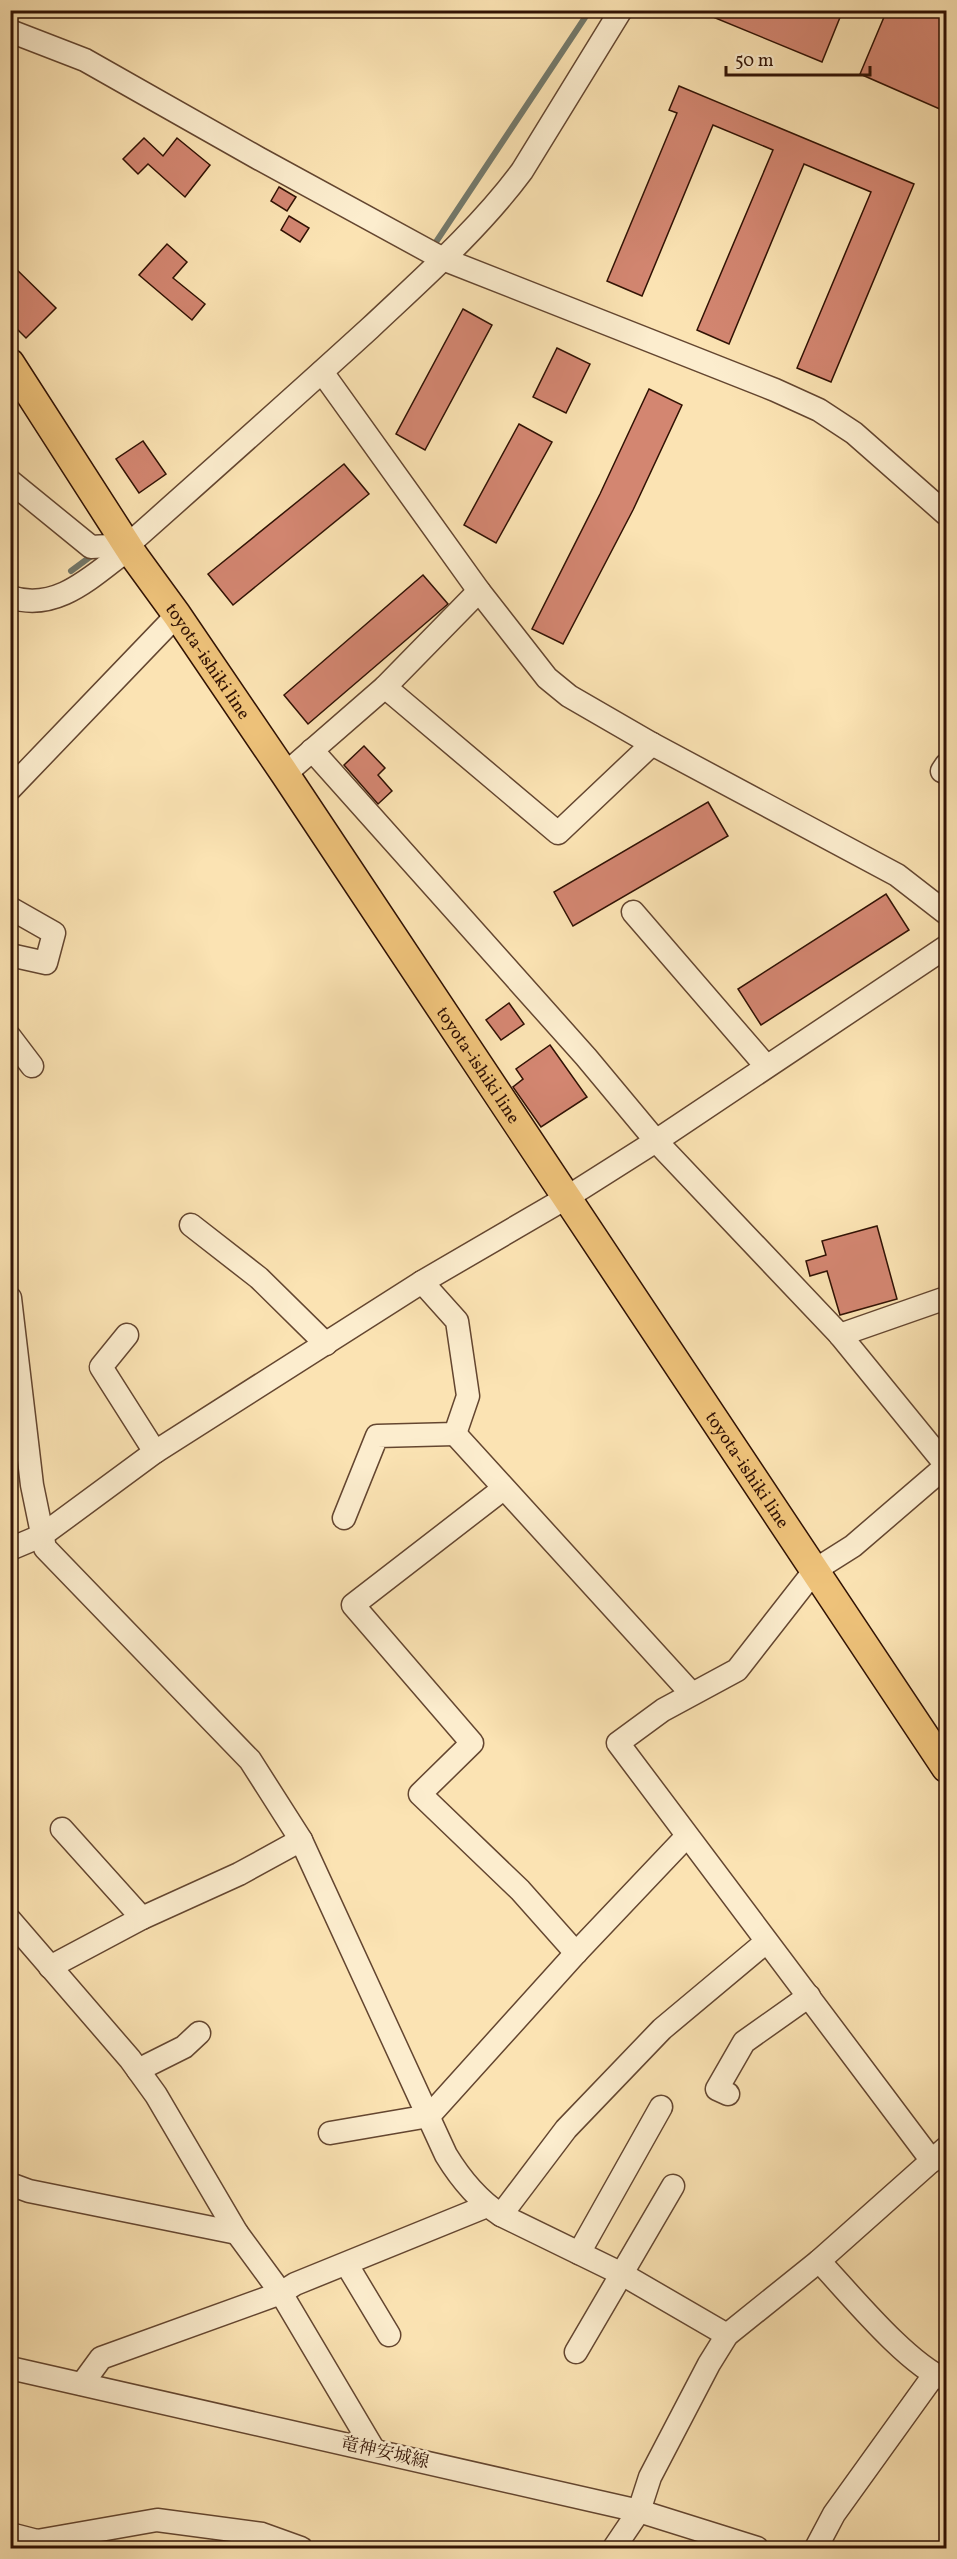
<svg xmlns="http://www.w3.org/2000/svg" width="957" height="2559" font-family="Vollkorn,'Noto Serif JP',serif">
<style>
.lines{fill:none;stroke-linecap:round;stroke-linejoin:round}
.stream{stroke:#73796b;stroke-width:6}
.building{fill:#d38671;stroke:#311204;stroke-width:1.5}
.minor-casing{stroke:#644630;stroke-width:25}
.major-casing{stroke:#311204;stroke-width:31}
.minor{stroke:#fcedce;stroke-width:22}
.major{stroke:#eec27a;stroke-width:28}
.labels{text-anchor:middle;stroke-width:5;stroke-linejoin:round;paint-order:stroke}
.street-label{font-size:18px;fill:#311204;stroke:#fcedce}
</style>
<rect width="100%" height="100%" fill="#fbe3b3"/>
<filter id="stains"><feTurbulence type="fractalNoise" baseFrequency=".00333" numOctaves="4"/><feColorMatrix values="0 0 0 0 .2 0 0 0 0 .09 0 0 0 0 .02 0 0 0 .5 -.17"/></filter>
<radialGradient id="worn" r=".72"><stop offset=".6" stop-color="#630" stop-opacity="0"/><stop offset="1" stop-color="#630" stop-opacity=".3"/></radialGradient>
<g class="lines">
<!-- stream -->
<g class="stream">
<path d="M432 248 590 10"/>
<path d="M71 571 94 554"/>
</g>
</g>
<!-- building -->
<g class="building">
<path d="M696 10H843L822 62Z"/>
<path d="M887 10H946V100L942 110 860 74Z"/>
<path d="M679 86 914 184 831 382 797 368 871 192 804 164 729 344 697 330 773 150 713 125 642 296 607 281 677 113 669 110Z"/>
<path d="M144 138 163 156 177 138 210 165 185 197 148 164 138 174 123 159Z"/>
<path d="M279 187 296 197 287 211 271 201Z"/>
<path d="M289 216 309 228 300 242 281 230Z"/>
<path d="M167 244 187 262 173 278 205 304 192 320 139 275Z"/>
<path d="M10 263 56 308 26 338 10 322Z"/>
<path d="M463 309 492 325 425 450 396 434Z"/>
<path d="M557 348 590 364 566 413 533 397Z"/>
<path d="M649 389 682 405 633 510 563 644 532 629 600 494Z"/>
<path d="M519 424 552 442 496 543 464 525Z"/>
<path d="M143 441 166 474 139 493 116 459Z"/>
<path d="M344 464 369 494 233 605 208 574Z"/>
<path d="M423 575 448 604 308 724 284 695Z"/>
<path d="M364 746 385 768 378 775 392 791 378 804 344 765Z"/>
<path d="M708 802 728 836 573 926 554 892Z"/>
<path d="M886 894 909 930 761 1025 738 989Z"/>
<path d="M509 1003 524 1024 501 1040 486 1020Z"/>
<path d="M550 1045 587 1097 541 1127 513 1087 523 1079 516 1069Z"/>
<path d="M877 1226 897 1299 840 1315 827 1271 810 1276 806 1261 826 1255 822 1241Z"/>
</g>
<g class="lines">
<defs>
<g id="minor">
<path d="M10 31 85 60 258 158 443 259 775 390 819 410 854 433 946 514"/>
<path d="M322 372 479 591 547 678 569 696 652 744 897 875 946 913"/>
<path d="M10 481 91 547 128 545C209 473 290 401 370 328 423 278 479 229 522 171L621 10"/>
<path d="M10 597C58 613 94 574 130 548"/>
<path d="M385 687 558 833 652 744"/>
<path d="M312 750 586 1057 656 1141 840 1335 946 1465"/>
<path d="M946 765 942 771 946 773"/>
<path d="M285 774 385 687 479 591"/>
<path d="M10 789 177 615"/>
<path d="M10 908 54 933 46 963 10 955"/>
<path d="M633 912 766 1066"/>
<path d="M10 1037 32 1066"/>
<path d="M191 1225 259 1278 326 1344"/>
<path d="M10 1298 32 1485 45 1548 250 1760 301 1840 446 2155C460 2178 478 2200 501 2215L622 2274 727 2335"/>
<path d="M127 1335 101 1367 155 1452"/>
<path d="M840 1335 946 1298"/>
<path d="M455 1434 691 1693"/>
<path d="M503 1489 353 1605 472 1743 420 1794 520 1890 576 1953"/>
<path d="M344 1518 377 1436 455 1434 468 1396 457 1321 422 1282"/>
<path d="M10 1549 41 1536 155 1452 422 1282 566 1198 656 1141 946 947"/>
<path d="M62 1829 142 1918"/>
<path d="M10 1920 130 2059 156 2095 237 2233 281 2293 374 2450"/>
<path d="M50 1967 142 1918 239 1874 301 1840"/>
<path d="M138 2070 184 2047 199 2033"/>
<path d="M728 2094 717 2089 744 2042 809 1996"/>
<path d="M330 2133 429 2116 576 1953 687 1836"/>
<path d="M932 2161 618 1743 663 1710 737 1670 815 1570 853 1546 946 1466"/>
<path d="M10 2184 29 2191 237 2233"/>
<path d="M501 2215 566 2129 662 2029 766 1942"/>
<path d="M579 2253 661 2107"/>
<path d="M819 2261C850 2294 906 2363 946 2380"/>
<path d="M347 2265 389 2335"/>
<path d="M576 2352 673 2186"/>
<path d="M10 2368 639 2511 757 2548"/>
<path d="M82 2384 101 2358 281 2293 295 2284 487 2206"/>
<path d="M10 2534 37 2541 157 2520 262 2534 301 2548"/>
<path d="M614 2548 639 2511 650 2477 709 2364 727 2335 819 2261 946 2148"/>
<path d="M816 2548 834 2514 934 2375"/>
</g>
<g id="major">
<path id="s1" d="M10 363 134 556 177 615 285 774 946 1768"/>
</g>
</defs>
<!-- minor casing -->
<use href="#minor" class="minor-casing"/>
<!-- major casing -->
<use href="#major" class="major-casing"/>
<!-- minor -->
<use href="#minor" class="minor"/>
<!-- major -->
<use href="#major" class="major"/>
</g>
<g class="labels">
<!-- street labels -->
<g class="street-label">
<text dy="6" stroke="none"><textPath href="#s1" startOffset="358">toyota-ishiki line</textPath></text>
<text dy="6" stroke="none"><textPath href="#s1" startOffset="844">toyota-ishiki line</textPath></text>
<text dy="6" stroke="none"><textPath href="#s1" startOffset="1330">toyota-ishiki line</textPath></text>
<text transform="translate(385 2452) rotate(13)" y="6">竜神安城線</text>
</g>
</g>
<!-- margin -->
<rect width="957" height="2559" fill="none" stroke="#fbe3b3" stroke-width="36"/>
<rect x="12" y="12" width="933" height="2535" fill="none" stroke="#311204" stroke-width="3"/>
<rect x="18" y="18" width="921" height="2523" fill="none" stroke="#311204" stroke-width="1.5"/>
<!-- scale -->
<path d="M726 66v9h144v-9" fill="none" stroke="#311204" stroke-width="3"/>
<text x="735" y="66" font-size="18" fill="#311204" stroke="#fcedce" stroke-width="4.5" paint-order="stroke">50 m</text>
<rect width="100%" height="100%" filter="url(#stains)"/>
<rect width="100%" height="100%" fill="url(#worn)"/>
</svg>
